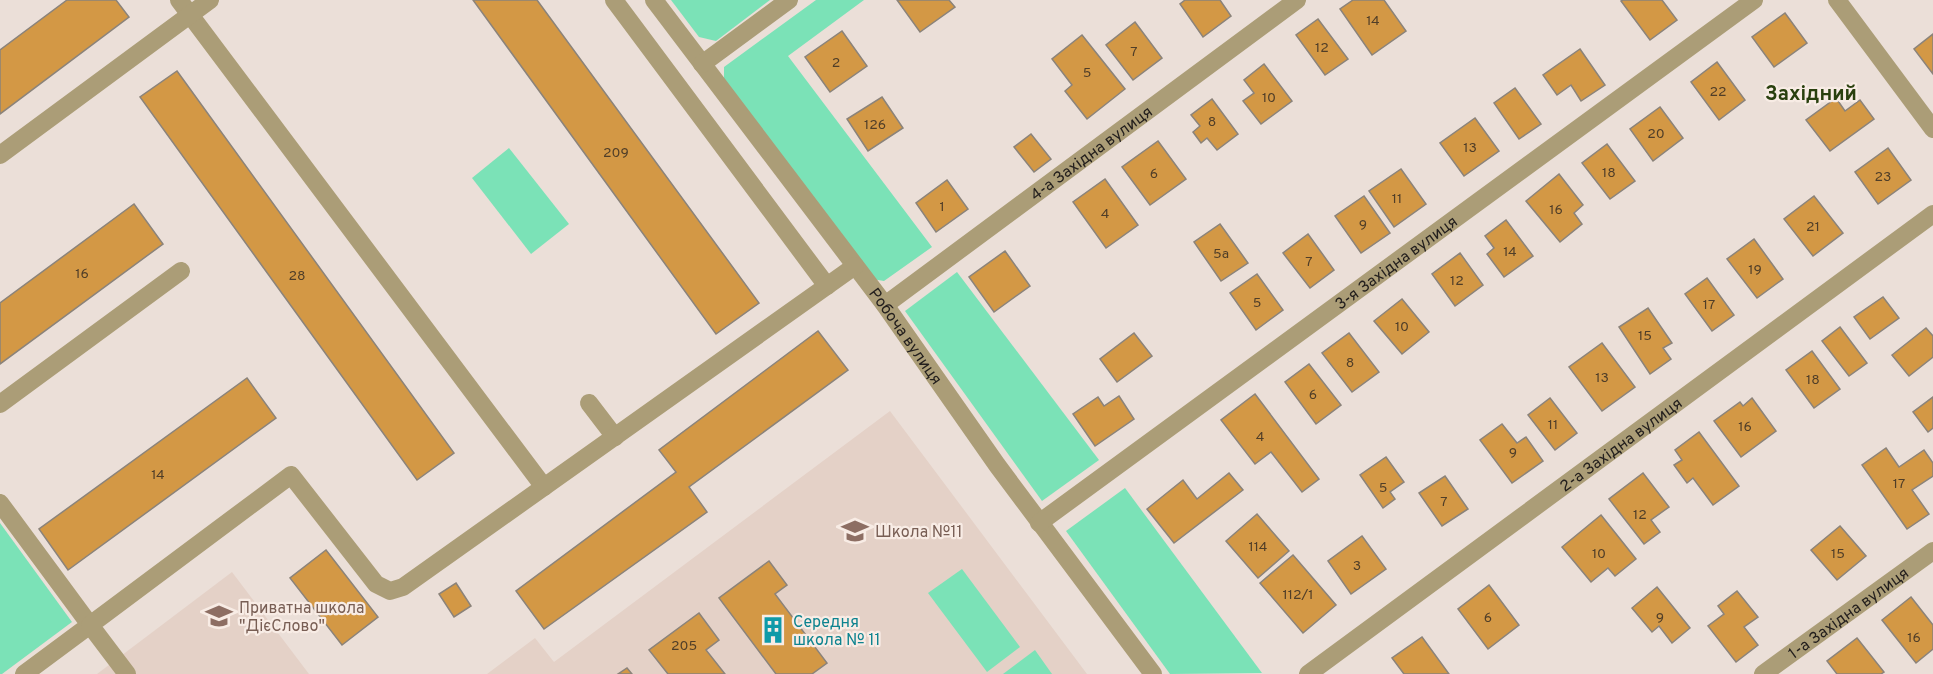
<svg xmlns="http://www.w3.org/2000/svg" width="1933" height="674" font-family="Overpass,sans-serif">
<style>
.built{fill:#e4d1c7}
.green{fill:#7be2b7}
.building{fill:#d39845;stroke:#8b837a;stroke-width:1.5}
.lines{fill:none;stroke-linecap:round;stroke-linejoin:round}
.minor{stroke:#ab9d77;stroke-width:18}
.labels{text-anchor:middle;stroke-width:4.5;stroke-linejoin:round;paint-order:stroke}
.number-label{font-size:14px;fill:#503e28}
.street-label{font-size:16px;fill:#24201e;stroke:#f8ece5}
.education-label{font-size:16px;fill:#785e54;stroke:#f8ece5;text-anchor:start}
.culture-label{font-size:16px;fill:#0d838f;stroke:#f8ece5;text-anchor:start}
.quarter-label{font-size:20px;font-weight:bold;fill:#29400e;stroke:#f8ece5}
</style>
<rect width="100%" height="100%" fill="#ebdfd8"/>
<!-- built -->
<g class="built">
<path d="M890 411 1087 674H487L535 638 554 662Z"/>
<path d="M232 572 309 674H97Z"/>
</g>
<!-- green -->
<g class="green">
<path d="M671 0H770L716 41 699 37Z"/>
<path d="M816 0H864L788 56 932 247 884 281 872 279 724 81V67Z"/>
<path d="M509 148 569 224 531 254 472 178Z"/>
<path d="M957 272 1099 460 1042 501 905 311Z"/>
<path d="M1125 488 1262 673 1170 674 1066 531Z"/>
<path d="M0 523 72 622 2 674H0Z"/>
<path d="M962 569 1020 647 987 672 928 593Z"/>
<path d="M1035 650 1052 674H1003Z"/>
</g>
<!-- building -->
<g class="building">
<path d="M67 0H116L129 17 0 114V50Z"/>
<path d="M473 0H537L759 303 716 334Z"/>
<path d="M897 0H949L955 7 920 32Z"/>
<path d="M1185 0H1220L1231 16 1203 37 1180 4Z"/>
<path d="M1353 0H1384L1406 31 1372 55 1340 9Z"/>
<path d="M1623 0H1662L1677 20 1650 40 1621 1Z"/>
<path d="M1785 13 1807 43 1774 67 1752 37Z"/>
<path d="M1318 19 1348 59 1325 75 1296 35Z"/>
<path d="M1135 22 1162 58 1133 80 1106 45Z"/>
<path d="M842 31 867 66 830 92 805 57Z"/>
<path d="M1933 34V74L1914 49Z"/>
<path d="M1082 35 1125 89 1087 119 1065 91 1072 85 1052 59Z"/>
<path d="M1580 49 1605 85 1581 101 1571 85 1557 95 1543 75Z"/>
<path d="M1717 62 1745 100 1719 120 1691 82Z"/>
<path d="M1264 64 1292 101 1261 124 1243 101 1254 93 1244 80Z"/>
<path d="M177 71 454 453 417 480 140 97Z"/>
<path d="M1515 88 1541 124 1519 139 1494 103Z"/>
<path d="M882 97 903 128 868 151 847 119Z"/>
<path d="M1836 98 1845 111 1860 100 1874 119 1830 151 1806 120Z"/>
<path d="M1212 99 1238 134 1217 150 1207 138 1201 143 1193 132 1200 126 1191 115Z"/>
<path d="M1660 107 1683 138 1653 161 1630 129Z"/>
<path d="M1475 118 1499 151 1464 176 1440 143Z"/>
<path d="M1031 134 1051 159 1034 172 1014 147Z"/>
<path d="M1158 141 1186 179 1150 205 1122 167Z"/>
<path d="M1607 144 1635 181 1610 199 1582 163Z"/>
<path d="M1888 148 1911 180 1878 204 1855 172Z"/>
<path d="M1401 169 1426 204 1394 227 1369 191Z"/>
<path d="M1559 174 1583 205 1574 213 1582 224 1560 242 1526 201Z"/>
<path d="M1105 179 1138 225 1106 248 1073 202Z"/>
<path d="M947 180 968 209 936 232 916 203Z"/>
<path d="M1364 196 1390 233 1361 253 1335 216Z"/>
<path d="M1814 196 1843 233 1813 256 1784 219Z"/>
<path d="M134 204 163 244 0 364V303Z"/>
<path d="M1506 220 1533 256 1504 277 1487 254 1494 248 1485 236Z"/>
<path d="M1220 224 1248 263 1221 281 1194 242Z"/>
<path d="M1308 234 1334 270 1310 288 1283 253Z"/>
<path d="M1754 239 1783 279 1757 298 1727 259Z"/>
<path d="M1005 251 1030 286 994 312 969 277Z"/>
<path d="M1460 253 1483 285 1455 306 1432 274Z"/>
<path d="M1257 274 1283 310 1256 330 1230 293Z"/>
<path d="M1707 278 1734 315 1712 331 1685 294Z"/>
<path d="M1883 297 1899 318 1870 339 1854 317Z"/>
<path d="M1402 299 1429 332 1402 354 1374 321Z"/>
<path d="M1648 308 1672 343 1663 348 1671 359 1650 374 1619 327Z"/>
<path d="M1840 327 1867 363 1849 376 1822 341Z"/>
<path d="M1926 328 1933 336V357L1909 376 1892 355Z"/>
<path d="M818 331 848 370 689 487 707 512 544 629 516 591 676 472 659 450Z"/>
<path d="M1134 333 1152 356 1117 382 1100 359Z"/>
<path d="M1349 333 1379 372 1352 392 1322 353Z"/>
<path d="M1602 343 1635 387 1602 411 1569 367Z"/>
<path d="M1812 351 1840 389 1814 408 1786 370Z"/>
<path d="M1309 364 1341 405 1316 424 1285 382Z"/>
<path d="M247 378 276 418 68 570 39 529Z"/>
<path d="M1255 394 1319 479 1302 492 1271 452 1255 464 1221 420Z"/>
<path d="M1119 396 1134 419 1095 446 1073 414 1098 397 1104 406Z"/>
<path d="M1933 397V428L1928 432 1913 412Z"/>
<path d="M1550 398 1577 433 1555 450 1528 415Z"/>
<path d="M1752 398 1776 431 1741 457 1714 421 1740 402 1743 406Z"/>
<path d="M1502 424 1517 443 1526 437 1543 461 1512 483 1480 440Z"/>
<path d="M1699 432 1739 486 1713 505 1693 478 1687 483 1674 465 1682 460 1675 450Z"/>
<path d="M1886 448 1899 467 1924 450 1933 463V476L1912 490 1929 514 1907 529 1862 465Z"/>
<path d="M1386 457 1404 482 1390 492 1395 499 1383 508 1360 475Z"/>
<path d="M1229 473 1243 490 1174 543 1147 509 1183 480 1197 499Z"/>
<path d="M1643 473 1669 507 1651 520 1660 532 1644 544 1609 499Z"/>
<path d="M1445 476 1468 509 1442 526 1419 493Z"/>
<path d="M1257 514 1289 551 1258 578 1226 541Z"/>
<path d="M1601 515 1636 559 1615 576 1608 568 1591 582 1562 547Z"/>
<path d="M1840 526 1866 556 1837 580 1811 550Z"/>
<path d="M1362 536 1386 569 1351 594 1328 561Z"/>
<path d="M326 550 378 617 342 645 290 578Z"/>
<path d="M1293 555 1336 605 1303 633 1260 583Z"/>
<path d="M769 561 787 585 775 594 827 663 812 674H776L719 598Z"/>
<path d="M456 583 471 606 454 617 439 594Z"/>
<path d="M1489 585 1519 625 1488 649 1458 609Z"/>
<path d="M1657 587 1690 628 1672 643 1659 626 1652 632 1632 608Z"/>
<path d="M1737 591 1758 617 1744 627 1758 645 1736 662 1708 626 1724 614 1718 606Z"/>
<path d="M1911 597 1933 625V649L1916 663 1882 620Z"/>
<path d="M699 613 719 640 706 650 725 674H668L649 650Z"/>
<path d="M1422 637 1449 674H1404L1392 658Z"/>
<path d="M1857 638 1884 672 1881 674H1837L1827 661Z"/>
<path d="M627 668 632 674H618Z"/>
</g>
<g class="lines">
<!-- minor -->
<g class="minor">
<path d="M179 0 544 487"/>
<path d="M614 0 827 286"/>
<path id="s1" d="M654 0 885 305 997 465 1153 674"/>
<path d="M1837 0 1933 129"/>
<path d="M702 64 789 0"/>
<path d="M0 155 210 0"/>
<path id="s2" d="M885 305 1297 0"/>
<path d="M589 403 615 437"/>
<path d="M0 404 181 271"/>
<path d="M0 503 90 625 24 674"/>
<path id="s3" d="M1039 523 1754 0"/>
<path d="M127 674 90 625 291 475 376 584 390 591 403 587 855 266"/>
<path id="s4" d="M1308 674 1933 214"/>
<path id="s5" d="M1763 674 1933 551"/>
</g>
</g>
<!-- icons -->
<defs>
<symbol id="school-bare" viewBox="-9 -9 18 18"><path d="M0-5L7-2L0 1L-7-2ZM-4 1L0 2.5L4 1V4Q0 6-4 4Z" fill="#8d6e63" stroke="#f8ece5" stroke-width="2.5" paint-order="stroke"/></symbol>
<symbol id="building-bare" viewBox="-9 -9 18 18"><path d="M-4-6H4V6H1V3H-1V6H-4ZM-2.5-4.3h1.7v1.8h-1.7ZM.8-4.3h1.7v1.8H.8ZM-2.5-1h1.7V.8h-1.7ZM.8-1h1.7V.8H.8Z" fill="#0f9aa8" stroke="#f8ece5" stroke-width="2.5" paint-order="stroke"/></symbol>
</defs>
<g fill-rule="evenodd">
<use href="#school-bare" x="836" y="512" width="38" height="38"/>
<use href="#school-bare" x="200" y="597" width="38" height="38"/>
<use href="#building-bare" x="754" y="611" width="38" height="38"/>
</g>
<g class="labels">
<!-- number labels -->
<g class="number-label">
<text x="1373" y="25">14</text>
<text x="1322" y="52">12</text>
<text x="1134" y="56">7</text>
<text x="836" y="67">2</text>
<text x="1087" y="77">5</text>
<text x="1718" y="96">22</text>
<text x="1269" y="102">10</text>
<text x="1212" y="126">8</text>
<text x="875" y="129">126</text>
<text x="1656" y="138">20</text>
<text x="1470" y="152">13</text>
<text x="616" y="157">209</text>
<text x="1609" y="177">18</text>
<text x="1154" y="178">6</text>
<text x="1883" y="181">23</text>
<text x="1397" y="203">11</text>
<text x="942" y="211">1</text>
<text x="1556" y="214">16</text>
<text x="1105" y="218">4</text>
<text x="1363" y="229">9</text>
<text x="1813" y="231">21</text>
<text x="1510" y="256">14</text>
<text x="1221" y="258">5а</text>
<text x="1309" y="266">7</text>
<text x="1755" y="274">19</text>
<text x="82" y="278">16</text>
<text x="297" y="280">28</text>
<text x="1457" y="285">12</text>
<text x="1257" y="307">5</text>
<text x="1709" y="309">17</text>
<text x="1402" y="331">10</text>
<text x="1645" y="340">15</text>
<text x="1350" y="367">8</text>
<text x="1602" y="382">13</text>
<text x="1813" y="384">18</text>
<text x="1313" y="399">6</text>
<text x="1553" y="429">11</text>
<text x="1745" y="431">16</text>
<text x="1260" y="441">4</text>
<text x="1513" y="457">9</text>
<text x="158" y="479">14</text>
<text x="1899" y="488">17</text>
<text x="1383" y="492">5</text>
<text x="1444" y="506">7</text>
<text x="1640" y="519">12</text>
<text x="1258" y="551">114</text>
<text x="1599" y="558">10</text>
<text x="1838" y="558">15</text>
<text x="1357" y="570">3</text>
<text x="1298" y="599">112/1</text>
<text x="1488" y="622">6</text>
<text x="1660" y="622">9</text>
<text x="1914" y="642">16</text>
<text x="684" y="650">205</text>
</g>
<!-- street labels -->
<g class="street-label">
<text dy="6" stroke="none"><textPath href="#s2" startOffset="256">4-а Західна вулиця</textPath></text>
<text dy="6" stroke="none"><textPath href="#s3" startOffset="442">3-я Західна вулиця</textPath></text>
<text dy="6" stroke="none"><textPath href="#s1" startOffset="420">Робоча вулиця</textPath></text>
<text dy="6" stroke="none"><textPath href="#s4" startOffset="388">2-а Західна вулиця</textPath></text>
<text dy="6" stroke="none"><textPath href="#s5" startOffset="105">1-а Західна вулиця</textPath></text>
</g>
<!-- education labels -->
<g class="education-label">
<text x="875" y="537">Школа №11</text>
<text x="239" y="613">Приватна школа<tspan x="239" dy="18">"ДієСлово"</tspan></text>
</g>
<!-- culture labels -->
<g class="culture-label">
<text x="793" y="627">Середня<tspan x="793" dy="18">школа № 11</tspan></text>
</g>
<!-- quarter labels -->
<g class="quarter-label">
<text x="1811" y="100">Західний</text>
</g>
</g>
</svg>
